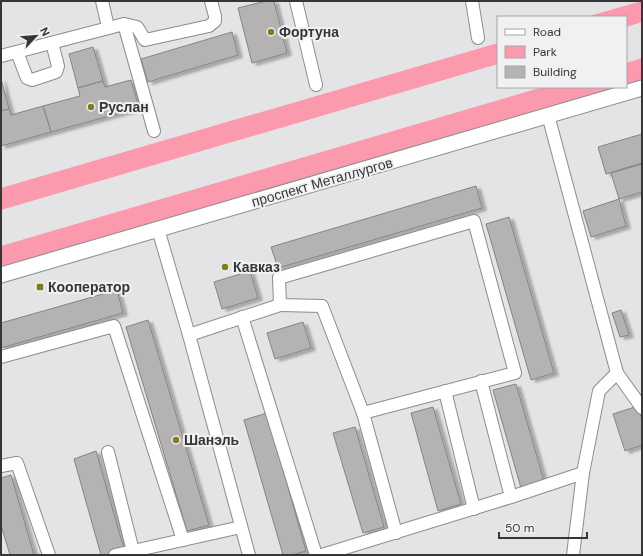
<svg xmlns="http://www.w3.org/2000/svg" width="643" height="556" font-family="'DM Sans',sans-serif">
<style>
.green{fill:#fb99ad}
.building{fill:#b5b2b4;stroke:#868385;filter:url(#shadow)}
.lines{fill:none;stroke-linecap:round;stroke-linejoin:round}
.minor-casing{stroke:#8c8b8e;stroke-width:14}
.major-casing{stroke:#8c8b8e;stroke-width:17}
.minor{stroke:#fff;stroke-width:12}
.major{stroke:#fff;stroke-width:15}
.poi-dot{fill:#7f7c24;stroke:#f1f0f3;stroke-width:1.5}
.labels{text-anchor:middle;stroke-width:4;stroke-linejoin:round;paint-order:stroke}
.poi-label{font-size:14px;font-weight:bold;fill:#363637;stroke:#f1f0f3;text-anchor:start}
.street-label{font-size:14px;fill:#363637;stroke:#f1f0f3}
</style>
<defs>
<filter id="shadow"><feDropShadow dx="4.5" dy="2.5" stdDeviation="1" flood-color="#0004"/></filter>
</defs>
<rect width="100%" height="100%" fill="#e4e3e6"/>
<!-- green -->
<g class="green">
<path d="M642 1V22L626 27V17H586Z"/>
<path d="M498 43V64L1 210V188Z"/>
<path d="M642 58V80L626 84V63Z"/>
<path d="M543 87H617L1 267V246Z"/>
</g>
<!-- building -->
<g class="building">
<path d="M266 1H274L287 53 252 63 238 8Z"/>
<path d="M232 32 238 55 148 82 141 59Z"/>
<path d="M93 47 103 81 78 88 69 54Z"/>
<path d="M1 79 9 109 1 111Z"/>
<path d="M131 80 139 108 51 132 43 106 80 96 78 88 103 81 105 87Z"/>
<path d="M43 106 51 132 1 146V111L9 109 11 115Z"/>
<path d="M642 134V163L606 174 598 147Z"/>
<path d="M642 164V192L619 199 611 173Z"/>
<path d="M476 186 482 208 278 268 271 247Z"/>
<path d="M619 199 626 226 591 237 583 211Z"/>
<path d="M509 217 554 373 531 380 486 224Z"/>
<path d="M250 271 258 298 222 309 214 282Z"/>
<path d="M117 290 123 313 1 348V323Z"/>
<path d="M621 310 629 335 620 337 612 313Z"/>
<path d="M148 320 209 525 187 531 126 327Z"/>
<path d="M303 322 311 348 275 359 267 333Z"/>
<path d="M516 384 544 481 521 488 493 390Z"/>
<path d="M638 406 642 420V445L625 451 613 414Z"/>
<path d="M433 407 461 504 438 511 411 413Z"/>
<path d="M267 413 306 551 292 555H283L244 420Z"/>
<path d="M355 427 384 527 363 533 333 433Z"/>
<path d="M96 451 124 549 105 555H101L74 459Z"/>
<path d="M11 475 34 555H10L1 525V478Z"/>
</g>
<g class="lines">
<defs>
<g id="minor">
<path d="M102 1 108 27"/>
<path d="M296 1 316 85"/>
<path d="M472 1 478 38"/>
<path d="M124 24 154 131"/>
<path d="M17 52 27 78 32 80 56 72 58 66 52 43"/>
<path d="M1 56 124 24 137 27 145 40 209 26 215 21V16L211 1"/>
<path d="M548 115 617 373 642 408"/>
<path d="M474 221 515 373 363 413 322 306 280 305 279 278Z"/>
<path d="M158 229 189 335 249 555"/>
<path d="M242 317 316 555"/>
<path d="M189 335 280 305"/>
<path d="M1 357 114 326 183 540"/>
<path d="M481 381 511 497"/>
<path d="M445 391 474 509"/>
<path d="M363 413 396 533"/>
<path d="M108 452 133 551"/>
<path d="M1 466 17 463 49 555"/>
<path d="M115 555 241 527"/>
<path d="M322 555 511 497 583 473"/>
<path d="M573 555 583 473 599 391 617 373"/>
</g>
<path id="major" d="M1 275 642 88"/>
</defs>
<!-- minor casing -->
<use href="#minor" class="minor-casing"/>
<!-- major casing -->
<use href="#major" class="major-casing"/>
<!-- minor -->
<use href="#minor" class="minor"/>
<!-- major -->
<use href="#major" class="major"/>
</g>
<!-- markers -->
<g class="poi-dot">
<circle cx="271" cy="32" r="4"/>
<circle cx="91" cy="107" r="4"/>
<circle cx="225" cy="267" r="4"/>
<rect x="36" y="283" width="8" height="8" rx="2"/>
<circle cx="176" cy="440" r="4"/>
</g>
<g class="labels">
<!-- poi labels -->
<g class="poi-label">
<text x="279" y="37">Фортуна</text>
<text x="99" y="112">Руслан</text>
<text x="233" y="272">Кавказ</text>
<text x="48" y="292">Кооператор</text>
<text x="184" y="445">Шанэль</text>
</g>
<!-- street labels -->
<g class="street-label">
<text transform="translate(322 182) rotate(-16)" y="5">проспект Металлургов</text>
</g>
</g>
<!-- border -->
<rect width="643" height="556" fill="none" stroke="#363637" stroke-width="4"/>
<!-- legend -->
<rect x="497" y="16" width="130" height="72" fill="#f1f0f3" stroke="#a6a6a8"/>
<rect x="505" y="29" width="20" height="6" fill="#ffffff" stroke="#a6a6a8"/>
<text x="533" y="36" font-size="12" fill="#363637">Road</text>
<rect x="505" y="46" width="20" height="12" fill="#fb99ad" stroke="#a6a6a8"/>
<text x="533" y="56" font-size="12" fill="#363637">Park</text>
<rect x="505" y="66" width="20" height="12" fill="#b5b2b4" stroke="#a6a6a8"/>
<text x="533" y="76" font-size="12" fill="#363637">Building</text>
<!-- north arrow -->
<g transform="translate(36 36) rotate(64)" stroke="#f1f0f3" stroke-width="3" paint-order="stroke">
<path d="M0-3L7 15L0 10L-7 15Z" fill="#363637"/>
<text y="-6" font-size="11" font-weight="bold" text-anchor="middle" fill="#363637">N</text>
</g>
<!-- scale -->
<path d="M499 532v6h88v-6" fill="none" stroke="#363637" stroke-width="2"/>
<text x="505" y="532" font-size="12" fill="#363637" stroke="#f1f0f3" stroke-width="3" paint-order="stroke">50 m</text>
</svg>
